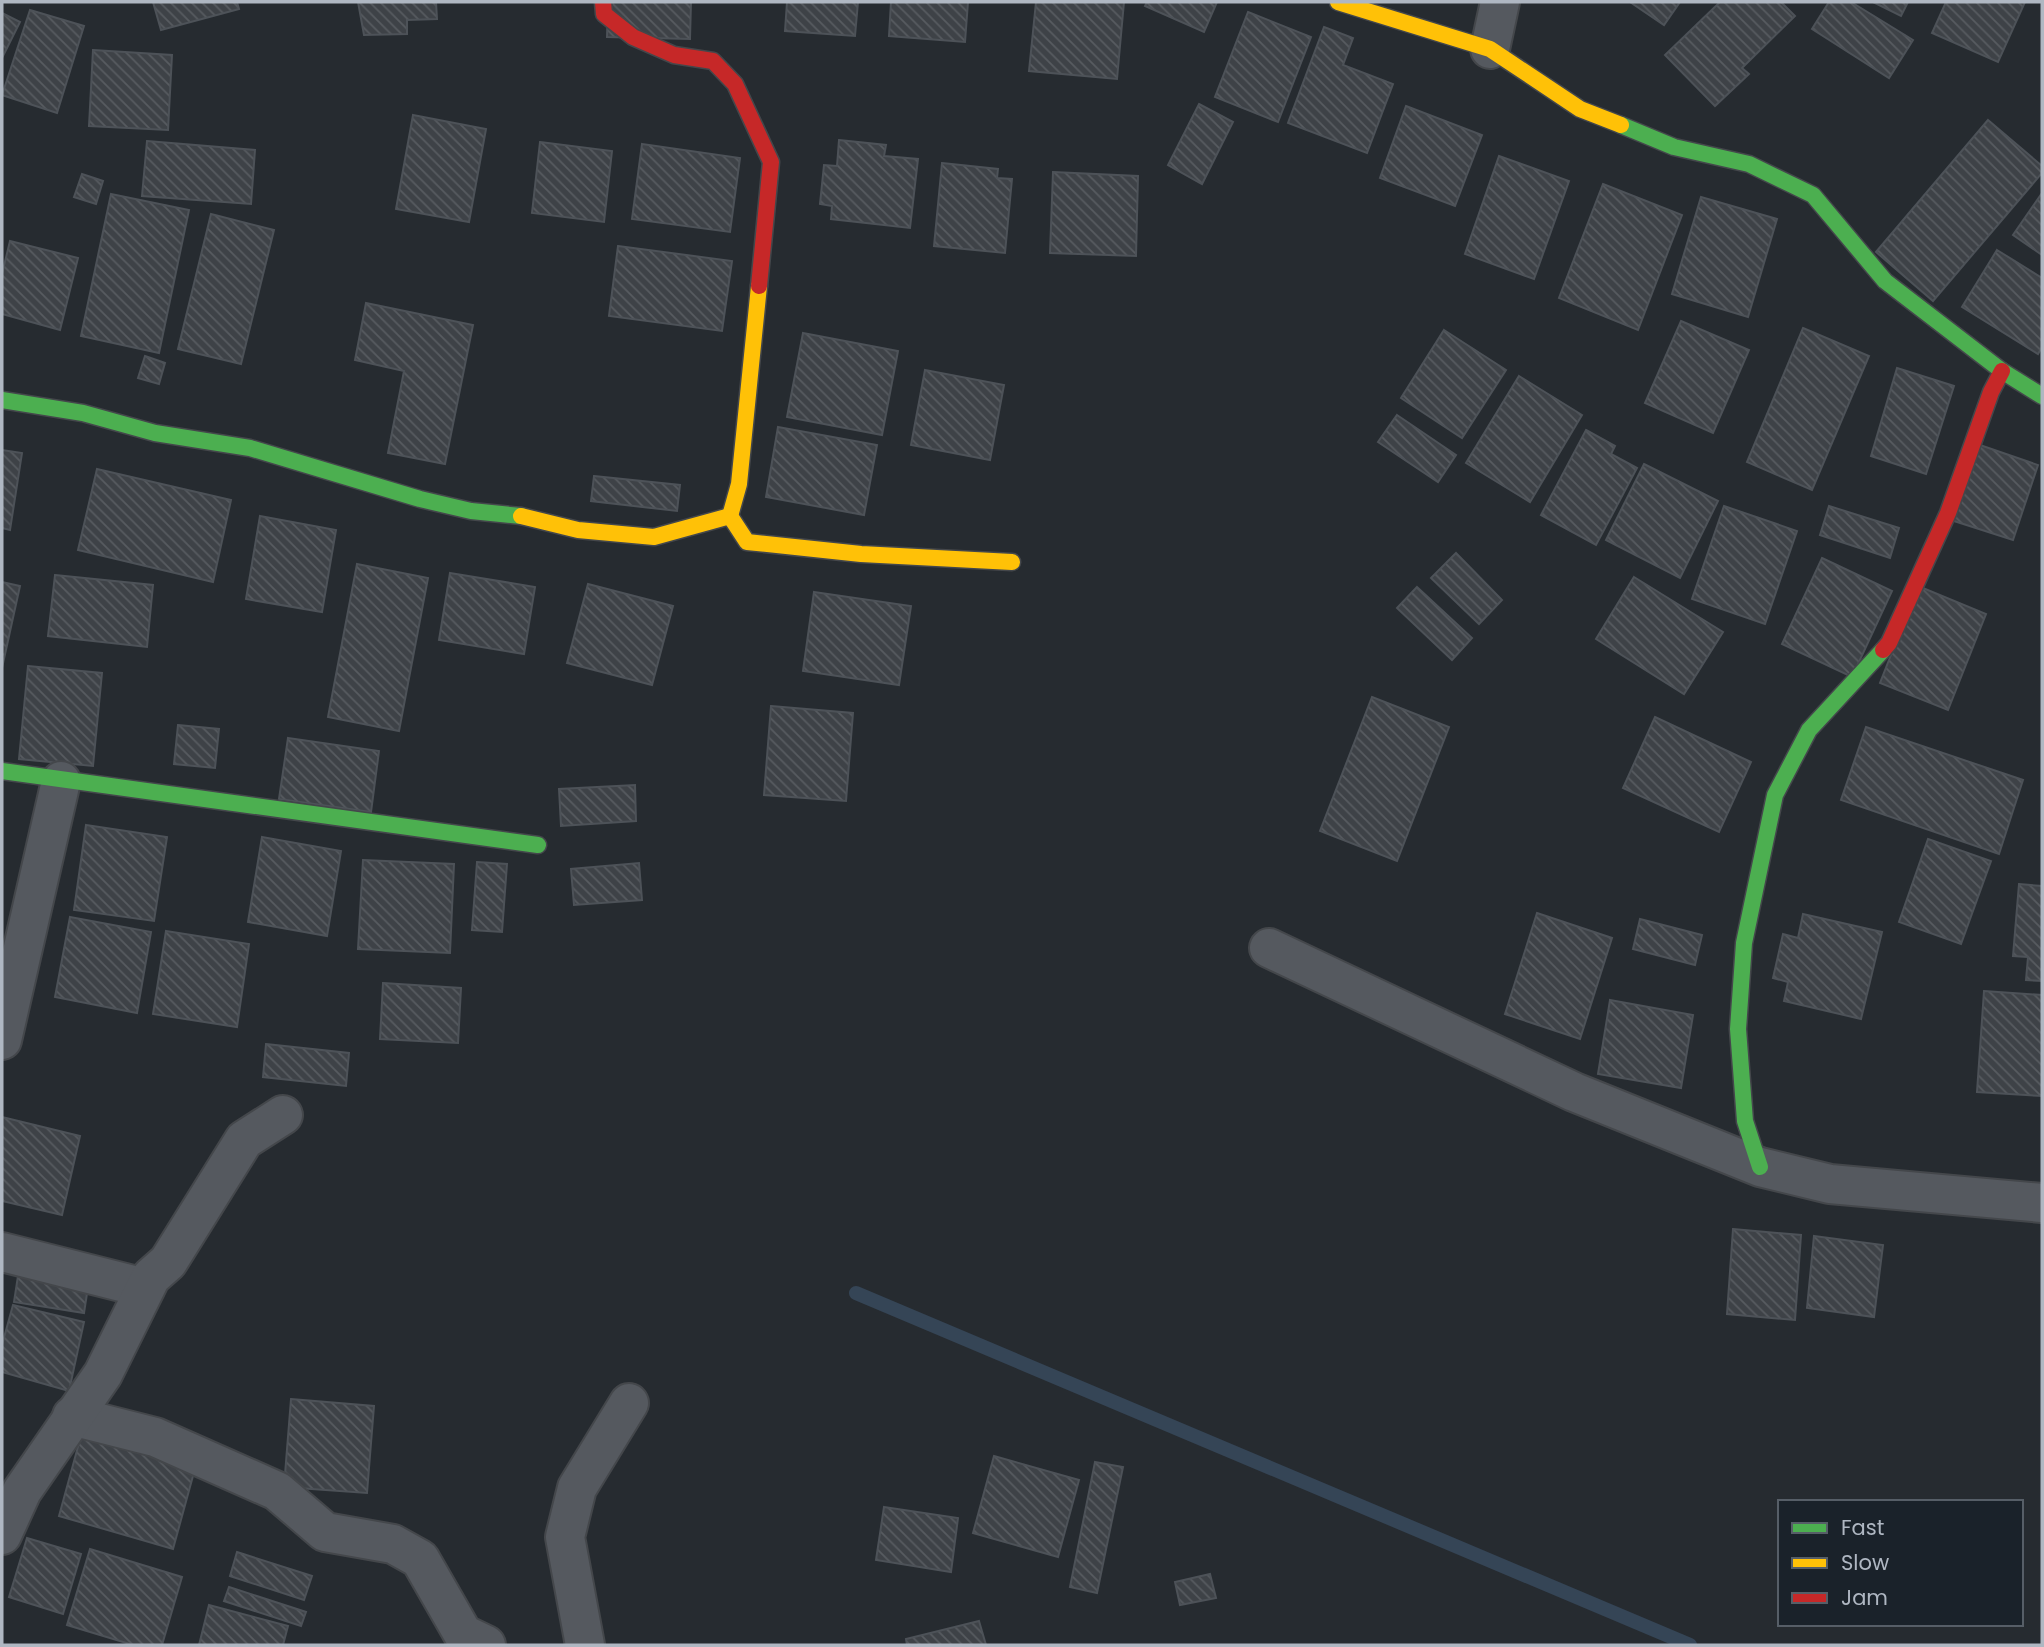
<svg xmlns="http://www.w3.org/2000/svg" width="2044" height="1647" font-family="Poppins,sans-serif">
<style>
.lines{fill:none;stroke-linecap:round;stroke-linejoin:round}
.stream{stroke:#354556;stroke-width:14}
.building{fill:url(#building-back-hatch);stroke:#4d5258;stroke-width:2}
.street-casing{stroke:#44474b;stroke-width:42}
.fast-casing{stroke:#44474b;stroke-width:19}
.slow-casing{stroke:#44474b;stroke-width:19}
.jam-casing{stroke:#44474b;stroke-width:19}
.street{stroke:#55595f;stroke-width:38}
.fast{stroke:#4caf50;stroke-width:16}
.slow{stroke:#ffc107;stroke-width:16}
.jam{stroke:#c62828;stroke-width:16}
</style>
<defs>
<pattern id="building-back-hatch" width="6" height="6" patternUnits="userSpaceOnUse" patternTransform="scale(1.75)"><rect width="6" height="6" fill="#3e4247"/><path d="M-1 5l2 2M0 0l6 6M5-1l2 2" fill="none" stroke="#575b60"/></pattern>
</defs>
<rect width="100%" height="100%" fill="#262b30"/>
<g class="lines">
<!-- stream -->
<path class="stream" d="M856 1293 1690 1645"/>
</g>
<!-- building -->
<g class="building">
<path d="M153 2H237L239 9 161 30Z"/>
<path d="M358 2H436L437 19 407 20V34L364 35Z"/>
<path d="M608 2H691L690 39 607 37Z"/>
<path d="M787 2H858L855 36 785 31Z"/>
<path d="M891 2H968L965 42 889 36Z"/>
<path d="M1036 2H1124L1117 79 1029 71Z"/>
<path d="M1147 2H1217L1204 32 1145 6Z"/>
<path d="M1630 2H1680L1664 25Z"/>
<path d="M1720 2H1781L1795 16 1742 68 1749 74 1715 106 1665 55Z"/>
<path d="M1829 2H1851L1913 40 1889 78 1812 29Z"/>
<path d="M1873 2H1908L1901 16Z"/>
<path d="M1946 2H2025L1998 62 1932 33Z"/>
<path d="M30 10 84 26 57 113 2 95Z"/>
<path d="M1248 12 1311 37 1278 122 1215 97Z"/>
<path d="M2 13 20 22 2 58Z"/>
<path d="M1324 27 1353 38 1343 65 1393 84 1367 153 1288 123Z"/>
<path d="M93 50 172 55 168 130 89 126Z"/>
<path d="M1199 104 1233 122 1202 184 1168 165Z"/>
<path d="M1406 106 1482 135 1455 206 1380 178Z"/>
<path d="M413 115 486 129 469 222 396 209Z"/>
<path d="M1988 120 2042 166V173L1933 301 1876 252Z"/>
<path d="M839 140 886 145 884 156 918 159 910 228 831 219 832 206 820 204 824 165 837 166Z"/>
<path d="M147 141 255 150 251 204 142 196Z"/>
<path d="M540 142 612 151 604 222 532 213Z"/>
<path d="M642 144 740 158 730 232 632 219Z"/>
<path d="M1499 156 1569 181 1534 279 1465 254Z"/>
<path d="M942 163 998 169 997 178 1012 179 1005 253 934 246Z"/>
<path d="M1053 172 1138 176 1136 256 1050 253Z"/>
<path d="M82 174 103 181 96 204 74 197Z"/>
<path d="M1603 184 1682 215 1638 330 1559 298Z"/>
<path d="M2042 193V255L2013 235Z"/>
<path d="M111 194 189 210 159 353 81 336Z"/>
<path d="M1701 197 1777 219 1748 317 1672 294Z"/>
<path d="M211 214 274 230 241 364 178 349Z"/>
<path d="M10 241 78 258 60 330 2 314V274Z"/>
<path d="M618 246 732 261 722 331 609 316Z"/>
<path d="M1997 250 2042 278V347L2038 354 1962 307Z"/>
<path d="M366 303 473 325 445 464 388 453 404 371 355 360Z"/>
<path d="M1681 321 1749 350 1713 433 1645 403Z"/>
<path d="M1803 328 1869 356 1812 490 1747 462Z"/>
<path d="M1444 330 1506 370 1462 438 1401 398Z"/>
<path d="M803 333 898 351 882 435 787 417Z"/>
<path d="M145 356 165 363 159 384 138 378Z"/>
<path d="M1897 368 1954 386 1926 474 1871 456Z"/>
<path d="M925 370 1004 385 990 460 911 445Z"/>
<path d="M1519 376 1582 415 1530 502 1466 463Z"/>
<path d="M1397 415 1456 455 1438 482 1378 442Z"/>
<path d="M778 427 877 445 864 515 766 497Z"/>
<path d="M1586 430 1615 446 1611 454 1637 468 1596 545 1541 515Z"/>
<path d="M1977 444 2038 465 2013 540 1951 520Z"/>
<path d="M2 450 22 453 10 530 2 528Z"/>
<path d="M1644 464 1718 501 1680 578 1606 540Z"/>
<path d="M97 469 231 500 213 582 78 550Z"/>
<path d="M594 476 680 485 677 511 591 501Z"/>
<path d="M1724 506 1797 531 1765 624 1692 599Z"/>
<path d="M1829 506 1899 528 1890 558 1820 535Z"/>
<path d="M260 516 336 530 322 612 246 599Z"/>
<path d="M1456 553 1502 600 1479 624 1431 578Z"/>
<path d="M1822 558 1892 591 1852 677 1782 644Z"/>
<path d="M357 564 428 578 399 731 328 717Z"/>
<path d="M450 573 535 587 524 654 439 640Z"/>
<path d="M55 575 153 585 147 647 48 636Z"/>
<path d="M1634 577 1723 632 1684 694 1596 639Z"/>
<path d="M2 582 20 586 2 668Z"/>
<path d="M588 584 673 606 652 685 567 663Z"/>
<path d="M1918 586 1986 614 1948 710 1880 683Z"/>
<path d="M1417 587 1472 638 1452 660 1397 608Z"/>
<path d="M814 592 911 606 899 685 803 671Z"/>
<path d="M28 666 102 673 93 766 19 759Z"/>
<path d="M1372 697 1449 727 1397 861 1320 831Z"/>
<path d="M771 706 853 713 846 801 764 795Z"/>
<path d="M1655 717 1751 762 1719 832 1623 788Z"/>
<path d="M178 725 219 729 215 768 174 764Z"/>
<path d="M1866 727 2023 780 1999 854 1841 800Z"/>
<path d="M288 738 379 751 371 812 279 799Z"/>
<path d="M635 785 636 821 561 826 559 789Z"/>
<path d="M86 825 167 837 154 921 74 910Z"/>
<path d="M262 837 341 851 327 936 248 922Z"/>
<path d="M1928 839 1991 861 1961 944 1899 922Z"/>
<path d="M363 860 454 864 450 953 358 949Z"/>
<path d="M477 862 507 864 502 932 472 930Z"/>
<path d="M639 863 642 900 574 905 571 869Z"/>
<path d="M2019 884 2042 886V981L2026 980 2028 957 2013 956Z"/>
<path d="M1537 913 1612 938 1580 1039 1505 1014Z"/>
<path d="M1803 914 1882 932 1861 1019 1784 1001 1788 982 1773 978 1783 934 1798 938Z"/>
<path d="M70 917 151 932 137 1013 55 997Z"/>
<path d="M1640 919 1702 935 1695 965 1633 949Z"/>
<path d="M166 931 249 944 237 1027 153 1014Z"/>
<path d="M383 983 461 988 458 1043 380 1039Z"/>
<path d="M1984 991 2042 995V1096L1977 1092Z"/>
<path d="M1610 1000 1693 1015 1681 1088 1598 1074Z"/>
<path d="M266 1044 349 1053 346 1086 263 1077Z"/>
<path d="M2 1117 80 1136 62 1215 2 1201Z"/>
<path d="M1733 1229 1801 1235 1795 1320 1727 1314Z"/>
<path d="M1814 1236 1883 1245 1874 1317 1807 1308Z"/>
<path d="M18 1276 88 1287 84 1313 14 1302Z"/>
<path d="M13 1305 84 1322 69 1391 2 1372V1345Z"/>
<path d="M291 1399 374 1406 367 1493 284 1487Z"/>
<path d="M82 1432 196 1465 173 1549 59 1516Z"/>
<path d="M994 1456 1079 1480 1058 1557 973 1533Z"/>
<path d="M1095 1462 1123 1467 1097 1593 1070 1587Z"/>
<path d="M884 1507 958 1518 951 1572 876 1560Z"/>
<path d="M27 1538 81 1554 63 1614 9 1597Z"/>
<path d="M90 1549 182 1577 162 1645H133L67 1625Z"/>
<path d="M237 1552 312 1576 304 1600 230 1576Z"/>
<path d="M1210 1574 1216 1598 1180 1605 1175 1582Z"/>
<path d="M229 1587 306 1612 301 1626 224 1601Z"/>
<path d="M209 1605 288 1626 283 1645H199Z"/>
<path d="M979 1621 986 1645H907L906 1639Z"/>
</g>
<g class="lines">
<defs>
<g id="street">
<path d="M1490 49 1500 2"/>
<path d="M1269 948 1574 1092 1760 1167 1830 1184 2042 1203"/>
<path d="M2 1040 61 781"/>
<path d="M2 1252 145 1288"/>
<path d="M72 1416 155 1437 277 1491 325 1532 393 1544 420 1559 463 1634 486 1645"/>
<path d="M2 1535 22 1491 103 1374 151 1277 168 1262 244 1140 283 1115"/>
<path d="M585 1645 565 1537 577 1488 629 1403"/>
</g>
<g id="fast">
<path d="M1621 125 1674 147 1749 164 1813 195 1885 281 2002 371 2042 396"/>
<path d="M2 400 83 413 155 433 250 448 420 499 471 511 521 516"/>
<path d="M2 771 538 845"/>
<path d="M1760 1167 1745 1121 1738 1029 1744 943 1775 795 1809 730 1883 650"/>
</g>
<g id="slow">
<path d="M1338 2 1490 49 1580 109 1621 125"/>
<path d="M521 516 578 530 654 537 730 516 747 542 861 554 1012 562"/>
<path d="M730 516 739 484 759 286"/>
</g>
<g id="jam">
<path d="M603 2 604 14 633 37 674 55 713 61 735 84 771 162 759 286"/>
<path d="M1883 650 1889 643 1948 513 1991 392 2002 371"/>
</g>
</defs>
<!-- street casing -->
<use href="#street" class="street-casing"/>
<!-- fast casing -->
<use href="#fast" class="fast-casing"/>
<!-- slow casing -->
<use href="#slow" class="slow-casing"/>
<!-- jam casing -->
<use href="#jam" class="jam-casing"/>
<!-- street -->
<use href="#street" class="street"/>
<!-- fast -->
<use href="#fast" class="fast"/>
<!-- slow -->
<use href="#slow" class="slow"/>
<!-- jam -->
<use href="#jam" class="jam"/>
</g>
<!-- border -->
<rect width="2044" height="1647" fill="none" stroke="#afb7c2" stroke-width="7"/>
<!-- legend -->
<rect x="1778" y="1500" width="245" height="126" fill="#1a222a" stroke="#565e67" stroke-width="2"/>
<rect x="1792" y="1523" width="35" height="10" fill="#4caf50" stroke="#565e67" stroke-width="2"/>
<text x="1841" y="1535" font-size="21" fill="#afb7c2">Fast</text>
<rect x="1792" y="1558" width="35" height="10" fill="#ffc107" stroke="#565e67" stroke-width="2"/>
<text x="1841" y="1570" font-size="21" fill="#afb7c2">Slow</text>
<rect x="1792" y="1593" width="35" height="10" fill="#c62828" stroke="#565e67" stroke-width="2"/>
<text x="1841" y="1605" font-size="21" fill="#afb7c2">Jam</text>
</svg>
